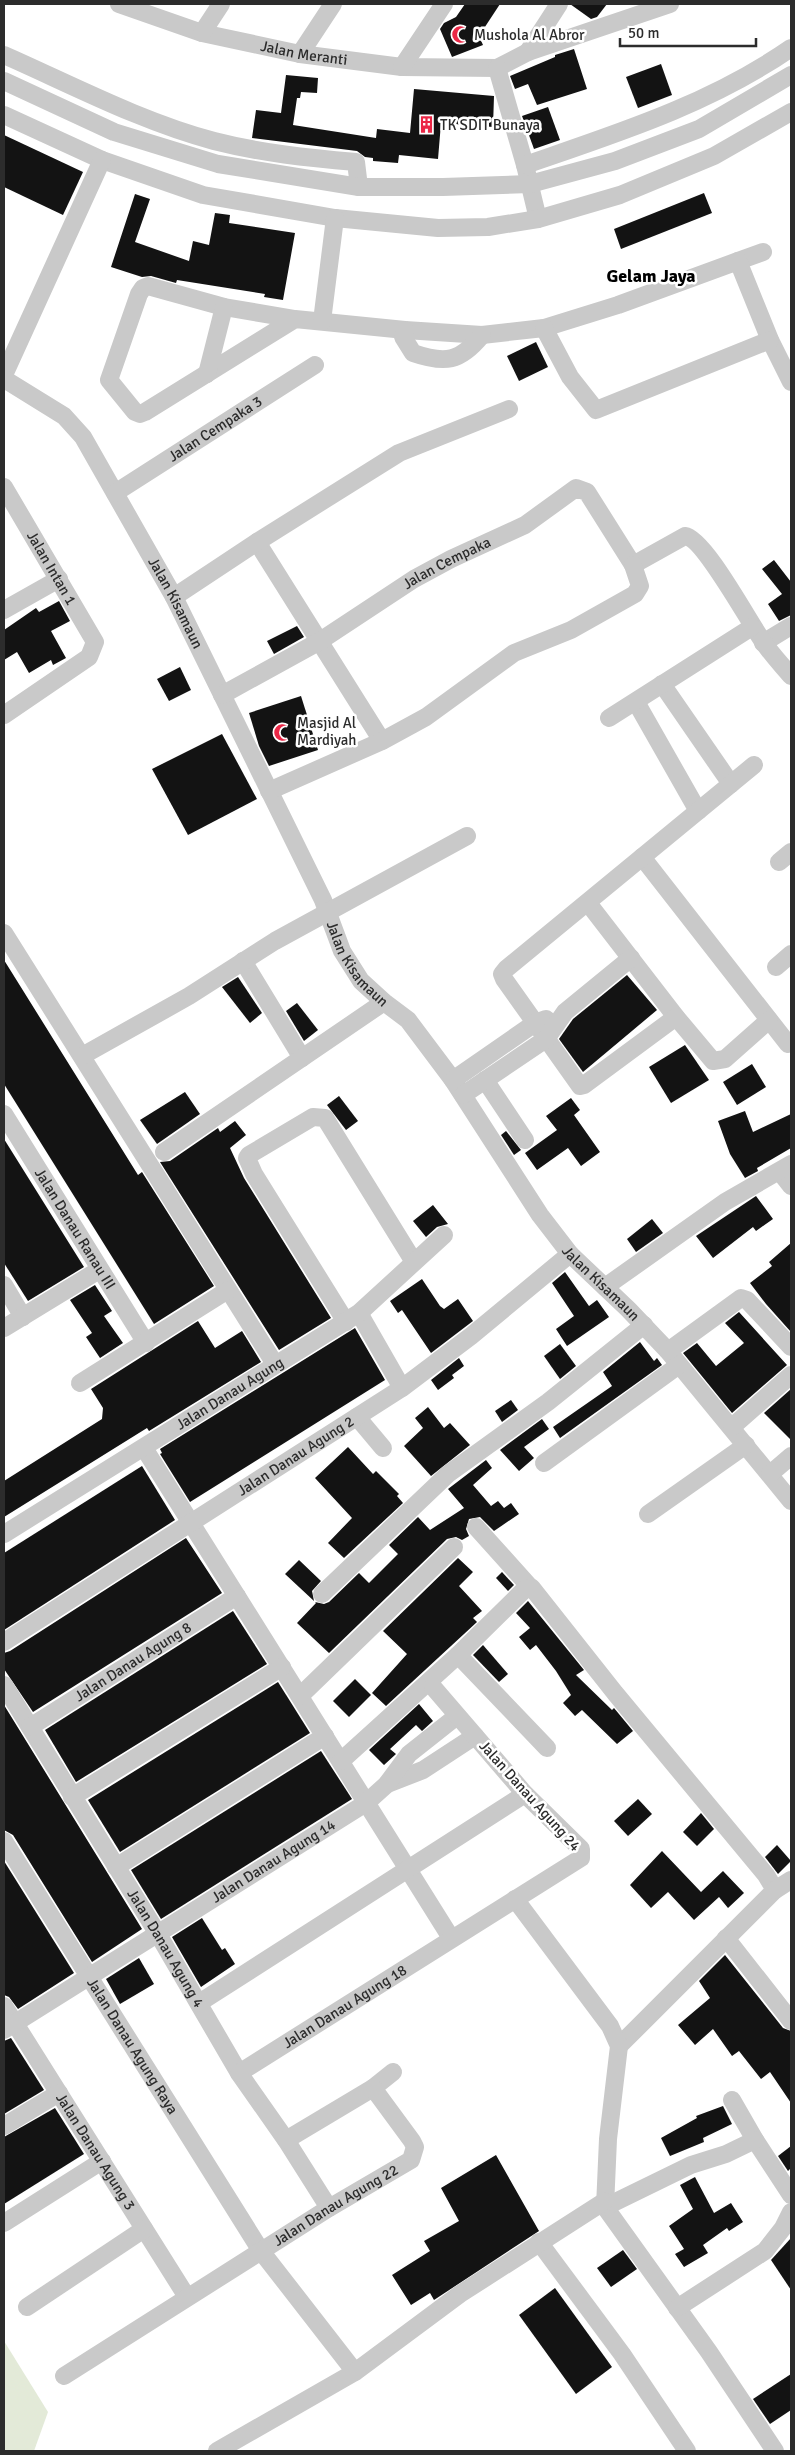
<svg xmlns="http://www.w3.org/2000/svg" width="795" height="2455" font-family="Signika,sans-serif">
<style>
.green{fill:#e3ead8}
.building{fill:#131313}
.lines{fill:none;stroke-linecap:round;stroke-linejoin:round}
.minor{stroke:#c9c9c9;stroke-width:18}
.labels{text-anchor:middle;stroke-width:5;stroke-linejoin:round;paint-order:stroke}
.poi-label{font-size:15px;fill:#2c2c2c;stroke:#fff;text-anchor:start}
.street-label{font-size:15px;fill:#2c2c2c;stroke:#fff}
.quarter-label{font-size:18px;font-weight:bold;fill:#000;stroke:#fff}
</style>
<rect width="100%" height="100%" fill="#fff"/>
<!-- green -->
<path class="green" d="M4 2341 48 2412 34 2451H4Z"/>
<!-- building -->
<g class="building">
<path d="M465 4H500L479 36 483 45 452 57 440 29 444 23 456 17Z"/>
<path d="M570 4H607L597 17 591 19Z"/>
<path d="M574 49 587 89 537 105 528 84 515 89 510 76 555 57V55Z"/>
<path d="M661 64 672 95 638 108 626 77Z"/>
<path d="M286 75 318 78 317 93 301 92 300 98H297L293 125 376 138 377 129 410 133 414 89 494 96 493 127 441 123 438 159 399 155 398 163 373 161V158L365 157 357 151 252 138 256 110 281 113Z"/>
<path d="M548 107 560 140 534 149 522 116Z"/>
<path d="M4 135 83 172 63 215 4 187Z"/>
<path d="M704 193 712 213 621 249 614 229Z"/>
<path d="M135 194 150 199 135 242 189 261 193 241 209 245 215 213 230 215 229 223 295 233 283 300 264 297 265 294 177 280 176 283 151 276 142 277 111 267Z"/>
<path d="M536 342 548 367 519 381 507 356Z"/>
<path d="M774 560 791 582V615L779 621 768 604 782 594 762 569Z"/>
<path d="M59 601 70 621 51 631 66 658 53 665 51 660 29 673 17 652 4 660V630L36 608 39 612Z"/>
<path d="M297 626 304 637 274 654 267 641Z"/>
<path d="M180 667 191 690 169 701 157 679Z"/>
<path d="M301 696 318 750 269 766 259 746 249 713Z"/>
<path d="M222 734 257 799 188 835 152 769Z"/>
<path d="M4 960 138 1175 142 1172 214 1286 154 1324 4 1084Z"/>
<path d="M627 975 657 1010 583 1072 559 1039 573 1019Z"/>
<path d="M238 977 262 1013 250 1023 222 987Z"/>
<path d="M297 1003 318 1030 304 1041 286 1011Z"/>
<path d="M685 1045 709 1080 671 1103 649 1067Z"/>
<path d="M752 1064 766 1087 737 1105 723 1082Z"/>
<path d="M185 1092 200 1114 157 1144 140 1120Z"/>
<path d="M339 1096 358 1121 346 1130 327 1105Z"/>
<path d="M571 1098 580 1110 574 1115 600 1152 581 1166 568 1148 537 1170 525 1153 557 1130 546 1116Z"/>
<path d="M745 1111 753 1132 791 1114V1148L757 1168 758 1171 745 1178 730 1154 718 1121Z"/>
<path d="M235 1121 246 1135 230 1148 244 1178 331 1318 279 1350 160 1162 170 1161 218 1128 220 1132Z"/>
<path d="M506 1131 521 1150 514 1155 501 1135Z"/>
<path d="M4 1139 84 1267 28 1301 4 1263Z"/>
<path d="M756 1196 773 1219 756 1231 753 1227 713 1258 696 1236Z"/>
<path d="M433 1205 448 1224 437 1227 426 1237 413 1221Z"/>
<path d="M652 1219 663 1233 636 1252 627 1239Z"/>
<path d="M791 1243V1332L766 1304 750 1283 772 1266 769 1262Z"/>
<path d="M565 1272 589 1306 597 1300 609 1317 567 1346 556 1329 574 1316 552 1283Z"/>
<path d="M422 1279 440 1306 444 1309 458 1299 473 1321 431 1353 402 1310 398 1313 390 1301Z"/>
<path d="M95 1285 112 1311 104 1316 123 1343 100 1358 86 1337 92 1333 70 1300Z"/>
<path d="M739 1312 787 1365 732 1413 683 1353 697 1343 716 1366 744 1343 725 1323Z"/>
<path d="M198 1321 215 1348 242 1331 261 1362 149 1431 147 1428 4 1517V1481L102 1419 103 1408 91 1389Z"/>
<path d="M355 1328 385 1380 190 1502 160 1454 162 1453 160 1449Z"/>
<path d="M640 1342 654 1361 657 1358 662 1365 560 1438 553 1427 612 1386 603 1372Z"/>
<path d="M560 1344 576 1366 560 1379 544 1356Z"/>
<path d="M459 1358 464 1366 452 1375 454 1378 438 1390 431 1380Z"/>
<path d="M791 1389V1440L764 1413Z"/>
<path d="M511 1400 518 1410 502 1422 495 1411Z"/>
<path d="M428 1407 444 1428 450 1423 470 1445 431 1476 404 1446 423 1428 415 1418Z"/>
<path d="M542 1419 549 1429 524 1447 534 1458 519 1471 500 1450Z"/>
<path d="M348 1447 373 1474 376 1471 399 1494 397 1496 403 1503 344 1558 328 1543 352 1518 315 1478Z"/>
<path d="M486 1460 492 1468 473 1485 491 1506 498 1501 504 1508 511 1503 519 1514 494 1531 480 1517 469 1519 466 1529 469 1536 462 1540 456 1537 447 1539 329 1653 297 1623 316 1603 315 1602 324 1604 329 1602 359 1573 369 1583 398 1554 389 1545 418 1517 430 1530 464 1508 448 1489Z"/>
<path d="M142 1466 175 1520 4 1630V1553Z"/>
<path d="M186 1538 222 1593 33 1712 4 1669V1653L10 1651Z"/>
<path d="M458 1558 473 1572 459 1586 482 1611 473 1618 477 1622 386 1706 372 1693 407 1654 383 1631Z"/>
<path d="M299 1560 321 1581 312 1591 314 1601 285 1574Z"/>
<path d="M502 1572 514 1585 508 1591 496 1578Z"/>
<path d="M528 1601 584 1670 576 1675 612 1710 614 1708 633 1731 617 1744 582 1710 575 1716 563 1703 571 1695 556 1671 536 1645 530 1650 519 1637 530 1628 516 1613Z"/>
<path d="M233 1611 267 1664 76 1782 45 1730Z"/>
<path d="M483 1645 508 1674 499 1682 473 1655Z"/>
<path d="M355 1679 371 1695 349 1717 333 1701Z"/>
<path d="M278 1682 310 1733 120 1852 88 1800Z"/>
<path d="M419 1704 433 1721 422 1731 416 1725 390 1749 396 1754 384 1765 369 1750Z"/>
<path d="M4 1705 142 1929 92 1962 13 1835 4 1830Z"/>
<path d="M321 1751 352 1799 161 1919 131 1870Z"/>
<path d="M638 1799 652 1814 628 1836 614 1821Z"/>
<path d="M701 1813 714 1829 697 1846 683 1832Z"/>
<path d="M777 1845 791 1861 778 1874 765 1857Z"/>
<path d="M662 1851 701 1892 723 1871 744 1893 728 1908 719 1897 694 1920 668 1892 651 1908 630 1885Z"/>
<path d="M4 1861 74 1973 18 2009 9 1997 4 1995Z"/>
<path d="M202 1918 222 1950 225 1948 235 1964 201 1987 172 1937Z"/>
<path d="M725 1955 783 2028 791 2031V2103L770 2072 761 2079 739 2051 732 2056 713 2029 695 2045 678 2025 710 1998 699 1981Z"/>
<path d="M139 1958 154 1984 120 2004 106 1979Z"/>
<path d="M11 2038 44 2090 4 2114V2041Z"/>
<path d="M723 2106 732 2124 703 2138 704 2142 670 2156 661 2138 697 2118 696 2116Z"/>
<path d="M55 2108 84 2154 4 2204V2137Z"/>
<path d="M791 2146V2168L788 2171 778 2156Z"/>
<path d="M496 2155 539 2231 434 2300 430 2293 411 2305 392 2275 430 2251 424 2241 459 2221 441 2188Z"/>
<path d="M695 2177 714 2213 731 2203 743 2222 729 2231 727 2228 703 2245 708 2253 684 2267 675 2254 684 2249 669 2226 693 2209 680 2185Z"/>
<path d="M791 2238V2290L771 2260Z"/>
<path d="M623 2250 637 2269 611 2287 597 2268Z"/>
<path d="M555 2288 612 2367 576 2394 519 2315Z"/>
<path d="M791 2374V2410L770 2424 753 2399Z"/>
</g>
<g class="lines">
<!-- minor -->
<g class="minor">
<path id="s1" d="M119 4 202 33 300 54 402 67 497 68 528 52 670 4"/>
<path d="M202 33 221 4"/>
<path d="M528 52 559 4"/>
<path d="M300 54 333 4"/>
<path d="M4 55C72 85 142 122 214 141 261 153 308 158 356 162L359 187"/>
<path d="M402 67 444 4"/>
<path d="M497 68 525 165 538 219"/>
<path d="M4 81 114 132 218 164 359 187H443L530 184 615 161 699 129 791 75"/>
<path d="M4 115 102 160 203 195 335 218 438 228 488 227 538 219 620 195 714 156 791 112"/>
<path d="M525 165C618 133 710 104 791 48"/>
<path d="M738 261 763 252"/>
<path d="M295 319 145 412 140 414 135 412 109 380 139 294 143 288 148 286 224 307 295 319 405 330 482 335 544 328 618 305 738 261 770 340 791 382"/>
<path d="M322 321 335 218"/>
<path d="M544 328 570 377 596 410 770 340"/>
<path d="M405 330 403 337 413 353C445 364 460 362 482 335"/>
<path d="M207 374 224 307"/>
<path d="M4 375 102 160"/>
<path id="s2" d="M4 379 64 416 83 437 174 597 323 900 342 951 361 981 384 1002 408 1020 453 1080 540 1215 570 1254 628 1309 668 1351 791 1501"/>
<path id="s3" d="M4 487 95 642 89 657 4 715"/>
<path id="s4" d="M115 493 315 365"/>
<path d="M257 542 382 741"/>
<path d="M174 597 257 542 399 453 509 409"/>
<path d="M4 610 59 579"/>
<path d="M763 643 791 626"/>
<path d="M662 684 731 784"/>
<path id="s5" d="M222 695 320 641 414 579 451 559 525 525 576 488 587 492 633 565 685 536C704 538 749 622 762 640 770 653 781 664 791 676"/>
<path d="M636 702 698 811"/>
<path d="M609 718 752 627"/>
<path d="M269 791 382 741 426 717 514 653 571 630 635 594 640 586 633 565"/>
<path d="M642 857 788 1044"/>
<path d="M779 862 791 852"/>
<path d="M588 903 676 1017 713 1061 725 1059 769 1020"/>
<path d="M4 933 275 1364"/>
<path d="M243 961 302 1058"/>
<path d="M776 967 791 954"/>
<path d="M676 1017 584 1085 580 1086 504 979 502 974 506 969 754 765"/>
<path d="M82 1056 189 996 275 941 467 836"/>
<path d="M453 1080 535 1023 546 1019"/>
<path d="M485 1080 525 1140"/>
<path d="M463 1095 546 1039 565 1012 631 958"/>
<path id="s6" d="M4 1114 146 1343"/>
<path d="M164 1152 384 1002"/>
<path d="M780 1172 791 1186"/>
<path d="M4 1285 23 1317"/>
<path d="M605 1287 725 1202 791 1164"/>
<path d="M359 1313 402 1388"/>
<path d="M346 1322 254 1174 247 1158 249 1155 313 1117 325 1118 414 1262"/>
<path d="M4 1328 99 1270"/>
<path d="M668 1351 741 1298 747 1300 791 1347"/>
<path d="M80 1383 228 1290"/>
<path d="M357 1417 383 1448"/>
<path d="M732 1427 791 1375"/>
<path d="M144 1448 451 1938"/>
<path d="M544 1463 679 1365"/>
<path d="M770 1474 791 1456"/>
<path d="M648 1514 746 1445"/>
<path d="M476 1527 530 1587"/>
<path id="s7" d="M4 1534 359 1313 444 1235"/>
<path d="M322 1594 448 1474 548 1402 644 1325"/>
<path id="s8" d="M4 1642 402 1388 471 1336 570 1254"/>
<path d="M458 1655 547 1748"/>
<path id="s9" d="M4 1685 158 1934 239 2073 286 2140 329 2208"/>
<path d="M300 1696 454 1547"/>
<path id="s10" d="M30 1727 237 1596"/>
<path d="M341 1761 458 1655 525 1589 532 1588 615 1693 766 1875 775 1890 619 2046"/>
<path d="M387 1784 423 1770 475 1736"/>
<path d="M72 1797 282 1667"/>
<path id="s11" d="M4 1841 261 2251 355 2372"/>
<path d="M116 1867 325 1736"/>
<path d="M775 1890 791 1880"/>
<path d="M515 1899 610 2026 619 2046 608 2139 605 2207 709 2352 775 2451"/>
<path d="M726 1938 791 2021"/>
<path d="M199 2003 525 1794"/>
<path id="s12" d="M4 2006 187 2297"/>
<path id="s13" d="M4 2030 366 1803 386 1785 409 1754 457 1716"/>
<path id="s14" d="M239 2073 581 1858V1849L525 1794 433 1687"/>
<path d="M732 2100 755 2140 791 2195"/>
<path d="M4 2126 59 2093"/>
<path d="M286 2140 373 2088 393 2072"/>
<path d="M605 2207 691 2165 726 2154 755 2140"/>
<path d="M4 2223 102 2161"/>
<path d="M539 2242 622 2354 687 2451"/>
<path d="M27 2307 144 2229"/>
<path d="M677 2308 765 2251 783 2228 791 2212"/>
<path id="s15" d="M64 2376 329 2208 411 2160 415 2147 412 2141 373 2088"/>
<path d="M217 2451 355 2372 460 2294 605 2201"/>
</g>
</g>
<!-- icons -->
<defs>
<symbol id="mosque-bare" viewBox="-9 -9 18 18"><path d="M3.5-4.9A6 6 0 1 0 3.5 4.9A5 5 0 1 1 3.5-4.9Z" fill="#ea2746" stroke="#fff" stroke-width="2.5" paint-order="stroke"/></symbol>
<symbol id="building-bare" viewBox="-9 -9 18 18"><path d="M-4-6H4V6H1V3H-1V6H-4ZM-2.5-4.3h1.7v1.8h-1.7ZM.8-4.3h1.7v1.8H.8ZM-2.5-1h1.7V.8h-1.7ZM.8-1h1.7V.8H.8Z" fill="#ea2746" stroke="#fff" stroke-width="2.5" paint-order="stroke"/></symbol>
</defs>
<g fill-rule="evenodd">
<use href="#mosque-bare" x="448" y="22" width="25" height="25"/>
<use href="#building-bare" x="414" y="112" width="25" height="25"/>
<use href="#mosque-bare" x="270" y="720" width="25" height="25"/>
</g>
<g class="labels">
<!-- poi labels -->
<g class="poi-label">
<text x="474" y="40">Mushola Al Abror</text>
<text x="440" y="130">TK SDIT Bunaya</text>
<text x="297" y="728">Masjid Al<tspan x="297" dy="17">Mardiyah</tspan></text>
</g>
<!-- street labels -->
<g class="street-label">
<text dy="5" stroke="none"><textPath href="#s1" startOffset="192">Jalan Meranti</textPath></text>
<text dy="5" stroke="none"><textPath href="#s4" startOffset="119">Jalan Cempaka 3</textPath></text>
<text dy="5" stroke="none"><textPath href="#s5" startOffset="261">Jalan Cempaka</textPath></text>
<text dy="5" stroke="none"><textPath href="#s3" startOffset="94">Jalan Intan 1</textPath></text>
<text dy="5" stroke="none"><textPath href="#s2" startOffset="289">Jalan Kisamaun</textPath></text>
<text dy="5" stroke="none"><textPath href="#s2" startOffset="694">Jalan Kisamaun</textPath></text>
<text dy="5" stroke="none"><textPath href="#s6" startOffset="135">Jalan Danau Ranau III</textPath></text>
<text dy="5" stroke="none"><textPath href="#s2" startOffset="1099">Jalan Kisamaun</textPath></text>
<text dy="5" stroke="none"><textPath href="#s7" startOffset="266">Jalan Danau Agung</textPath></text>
<text dy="5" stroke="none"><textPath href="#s8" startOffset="346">Jalan Danau Agung 2</textPath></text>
<text dy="5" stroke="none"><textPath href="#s10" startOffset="122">Jalan Danau Agung 8</textPath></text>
<text transform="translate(530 1796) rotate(48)" y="5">Jalan Danau Agung 24</text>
<text dy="5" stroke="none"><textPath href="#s13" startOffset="318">Jalan Danau Agung 14</textPath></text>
<text dy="5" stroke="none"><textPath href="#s9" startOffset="309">Jalan Danau Agung 4</textPath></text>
<text dy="5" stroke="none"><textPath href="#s14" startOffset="125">Jalan Danau Agung 18</textPath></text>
<text dy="5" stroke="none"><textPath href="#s11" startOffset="242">Jalan Danau Agung Raya</textPath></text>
<text dy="5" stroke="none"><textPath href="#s12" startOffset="172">Jalan Danau Agung 3</textPath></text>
<text dy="5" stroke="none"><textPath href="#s15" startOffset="321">Jalan Danau Agung 22</textPath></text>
</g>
<!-- quarter labels -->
<g class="quarter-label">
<text x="651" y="282">Gelam Jaya</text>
</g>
</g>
<!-- border -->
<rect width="795" height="2455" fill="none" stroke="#2c2c2c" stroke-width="10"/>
<!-- scale -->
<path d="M620 38v8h136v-8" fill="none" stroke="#2c2c2c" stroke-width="2.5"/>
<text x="628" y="38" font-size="15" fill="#2c2c2c" stroke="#ffffff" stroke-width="4" paint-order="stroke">50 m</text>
</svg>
